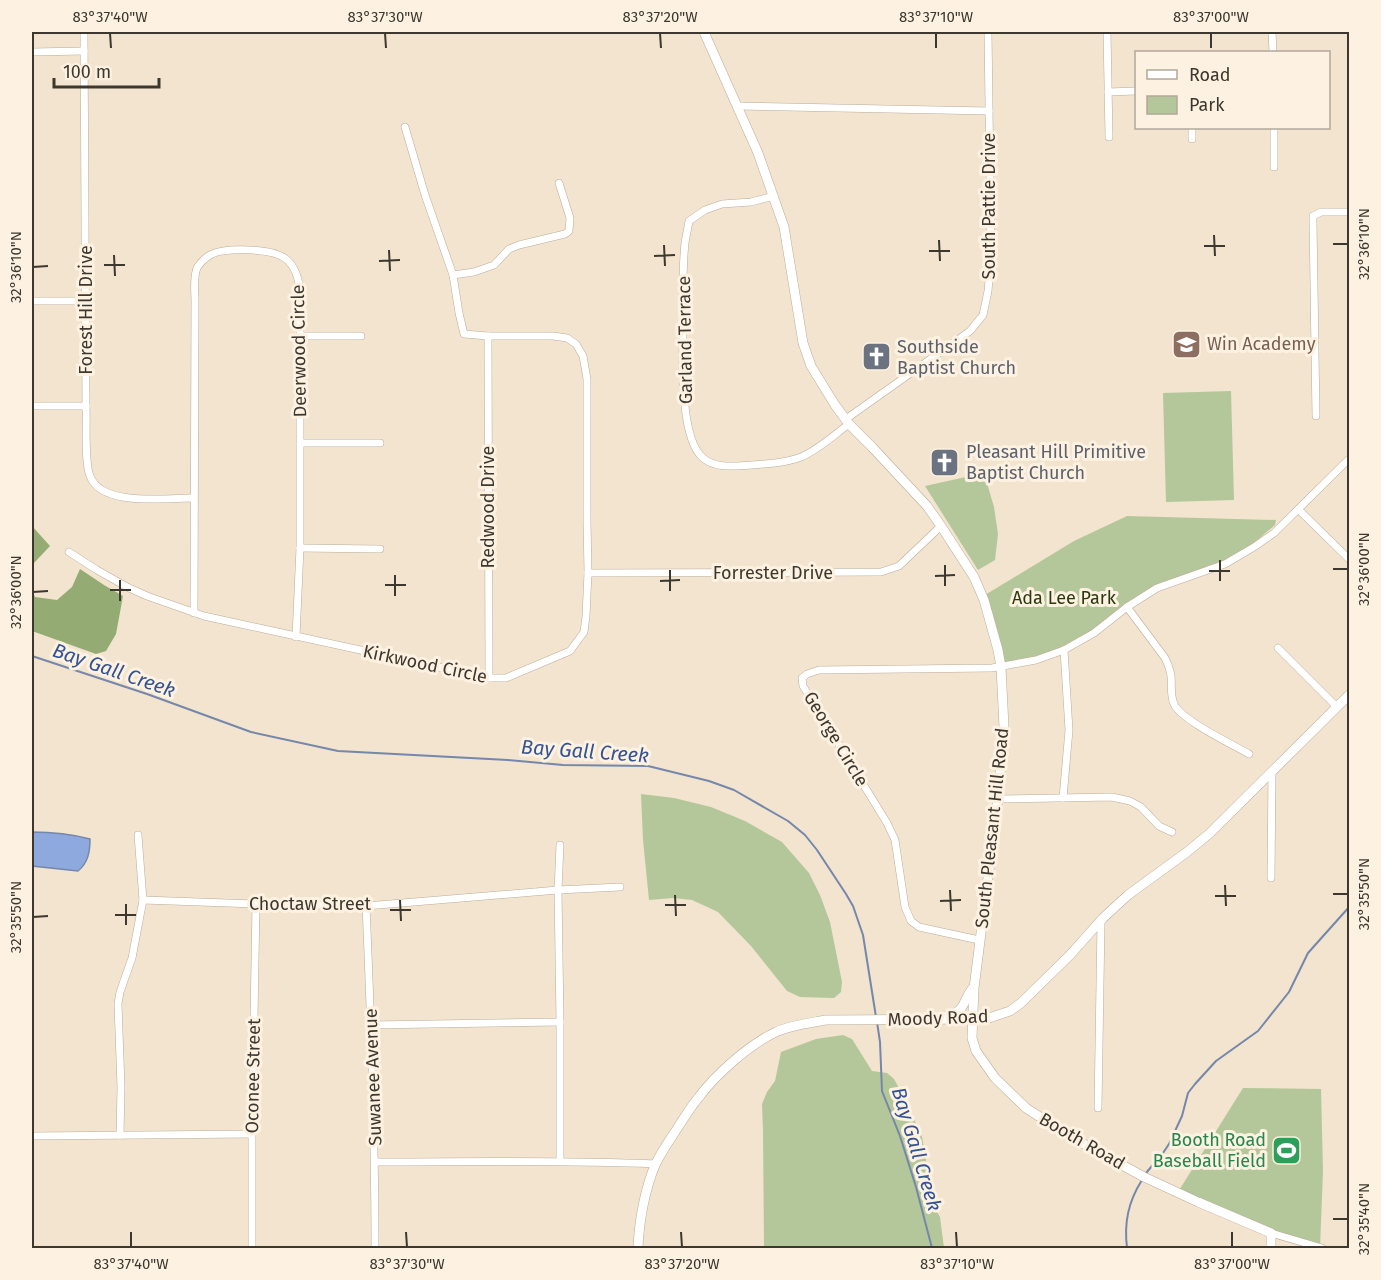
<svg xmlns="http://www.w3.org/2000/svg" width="1381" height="1280" font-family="'Fira Sans',sans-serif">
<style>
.green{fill:#b4c79a}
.forest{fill:#94ac73}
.water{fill:#8da9de;stroke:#7587aa;stroke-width:1.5}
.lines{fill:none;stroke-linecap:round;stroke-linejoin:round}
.stream{stroke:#7587aa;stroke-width:2}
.minor-casing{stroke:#baad99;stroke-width:8}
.tertiary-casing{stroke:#baad99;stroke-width:10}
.minor{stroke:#fff;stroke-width:7}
.tertiary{stroke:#fff;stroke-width:9}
.ticks{fill:none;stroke:#3d382f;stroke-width:2}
.labels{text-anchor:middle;stroke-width:6;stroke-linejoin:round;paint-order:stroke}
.street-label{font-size:18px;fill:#3d382f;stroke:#fdf2e1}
.education-label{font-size:18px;fill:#785e54;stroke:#fdf2e1;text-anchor:start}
.worship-label{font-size:18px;fill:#5b616d;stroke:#fdf2e1;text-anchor:start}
.park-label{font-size:18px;fill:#2a390f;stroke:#fdf2e1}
.leisure-label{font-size:18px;fill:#27864d;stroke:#fdf2e1;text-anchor:end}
.water-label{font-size:20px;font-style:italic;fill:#335394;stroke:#fdf2e1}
.neatline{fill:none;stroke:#3d382f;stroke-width:2}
.ticks-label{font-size:15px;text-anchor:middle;fill:#3d382f}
</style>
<rect width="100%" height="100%" fill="#f2e4cf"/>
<!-- green -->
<g class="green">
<path d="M1231 391 1234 500 1166 502 1163 393Z"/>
<path d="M984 473 994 507 998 534 995 560 978 570 925 486Z"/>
<path d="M1127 516 1276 520 1275 525 1250 546 1225 563 1156 587 1087 636 1064 648 1035 658 1003 665 985 595 1074 541Z"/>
<path d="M641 794 674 798 711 807 745 821 782 842 809 873 820 895 830 922 842 982 841 992 834 998 800 997 787 991 751 946 718 912 692 900 673 898 649 900 643 840Z"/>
<path d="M843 1035 852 1039 872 1071 887 1073 894 1079 905 1099 922 1137 926 1160 930 1200 940 1217 944 1248H764L763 1131 762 1104 767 1092 775 1081 781 1052 816 1039Z"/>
<path d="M1243 1088 1321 1089 1323 1171 1320 1248 1271 1233 1178 1192Z"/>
</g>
<!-- forest -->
<g class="forest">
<path d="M32 526 50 546 34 563 32 573Z"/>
<path d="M80 569 104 585 123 596 116 634 106 651 96 654 32 631V590L35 597 57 600 72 587Z"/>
</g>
<!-- water -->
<path class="water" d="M32 832C51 832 71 834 90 839 90 852 88 863 78 871L32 866Z"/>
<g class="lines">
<!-- stream -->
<g class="stream">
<path d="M32 656 147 694 251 732 338 751 508 760 563 765 648 766 709 781 734 790 788 821 805 835 817 850 846 894 853 906 863 935 876 1017"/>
<path d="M877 1022 880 1042 882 1091 900 1136 916 1187 932 1248"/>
<path d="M1146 1173 1163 1153 1169 1144 1182 1116 1188 1093 1195 1084 1216 1061 1258 1031 1289 992 1308 953 1350 906"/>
<path d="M1127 1248C1124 1223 1128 1202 1142 1180"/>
</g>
<defs>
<g id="minor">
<path d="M84 32 86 406C87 423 84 461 90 476 101 507 167 498 193 498"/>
<path d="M1107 32 1109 137"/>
<path d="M1272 32 1273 52"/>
<path d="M32 52 84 51"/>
<path d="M1108 92 1136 91"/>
<path d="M737 106 989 111"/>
<path d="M1192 128V139"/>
<path d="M1274 128V167"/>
<path d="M774 196 751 202 722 204 705 210 689 221C688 228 686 236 685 243 682 270 683 298 683 325 683 356 679 438 703 458 716 469 735 466 751 465 767 464 785 463 801 457 818 450 834 435 849 424"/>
<path d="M453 275 474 272 494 265 509 249 519 245 565 234 569 231 570 218 559 183"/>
<path d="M32 301H86"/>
<path d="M300 336H361"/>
<path d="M488 336 489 678"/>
<path d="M32 406H86"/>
<path d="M1316 416 1313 220V216L1321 212H1350"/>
<path d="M846 419 970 331 983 315 988 291 991 258 988 32"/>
<path d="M301 443H380"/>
<path d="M1299 510 1350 560"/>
<path d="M300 548 380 549"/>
<path d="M69 552 97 570 127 587 147 596 204 616 489 678H506L570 651 584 632 586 616 588 573 587 520V379L583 356 576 344 567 338 553 336H488L464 334 459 313 453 275 425 195 405 127"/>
<path d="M588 573 881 572 899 566 941 526"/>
<path d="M1127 607 1165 658C1168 664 1170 669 1171 676 1172 685 1170 695 1174 704 1181 720 1232 744 1249 754"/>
<path d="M194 613 195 301C195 291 193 278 197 268 199 264 205 258 210 255 224 247 273 248 286 259 296 267 299 280 300 292V548L296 637"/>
<path d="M1278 648 1336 706"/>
<path d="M1063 798 1069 730 1064 650"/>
<path d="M998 799 1112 797 1130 801 1141 807 1159 826 1172 832"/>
<path d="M560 845 558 890 560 1022V1161"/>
<path d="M1271 878 1272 771"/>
<path d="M143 900 256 904 366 906 558 890 620 887"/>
<path d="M366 906C371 1020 375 1134 375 1248"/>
<path d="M979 940 919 927 911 921 905 907 895 840 887 823 803 686 802 678 807 674 819 670 992 668 1036 660 1064 650 1094 633 1127 607 1157 588 1225 564 1254 547 1274 533 1350 458"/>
<path d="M372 1025 560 1022"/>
<path d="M1098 1108 1101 922"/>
<path d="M120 1135 121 1087 118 1004 120 992 132 958 143 900 138 835"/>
<path d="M32 1136 252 1134"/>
<path d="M375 1162C468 1162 562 1160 655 1164"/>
<path d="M1271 1233 1322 1248"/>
<path d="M252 1248V1134L256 904"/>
</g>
<g id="tertiary">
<path d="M704 32 758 153 784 227 803 343 811 366 835 405 849 424 872 447 927 506 941 526 974 577 984 600 998 650 1001 667 1004 727 998 799 974 988 972 1038 976 1051 995 1078 1026 1108 1071 1137 1144 1177 1198 1202 1271 1233V1248"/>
<path d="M946 1016C967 1011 961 1003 972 989"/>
<path d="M638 1248C639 1221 645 1188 656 1163 663 1149 672 1137 680 1124 686 1115 692 1105 699 1097 716 1074 750 1044 776 1032 791 1025 810 1023 826 1020L986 1019 1010 1011 1021 1003 1071 954 1103 918 1128 895 1187 852 1210 833 1350 694"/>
</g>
</defs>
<!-- minor casing -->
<use href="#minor" class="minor-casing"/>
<!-- tertiary casing -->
<use href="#tertiary" class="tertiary-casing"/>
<!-- minor -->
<use href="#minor" class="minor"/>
<!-- tertiary -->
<use href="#tertiary" class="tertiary"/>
</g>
<!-- ticks -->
<path class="ticks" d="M110 33 111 48M385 33 386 48M660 33 661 48M936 33V48M1211 33V48M1214 235 1215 256M939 240 940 261M1333 244H1348M664 245 665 266M1204 246H1225M389 250 390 271M929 251H950M114 255 115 276M654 256 675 255M379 261 400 260M104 265H125M33 267 48 266M1220 560V581M945 565V586M1333 569H1348M670 570V591M1209 571H1230M395 575V596M935 576 955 575M120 580V601M660 581 680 580M385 585H406M110 590H131M33 592 48 591M1225 885 1226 906M950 890 951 911M1333 894H1348M675 895 676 916M1215 896H1236M400 900 401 921M940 901 961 900M126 904V925M665 905H686M390 910H411M115 915H136M33 917 48 916M1333 1219H1348M131 1232V1247M406 1232 407 1247M681 1232 682 1247M956 1232 957 1247M1232 1232V1247"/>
<!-- icons -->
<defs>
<symbol id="school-square" viewBox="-11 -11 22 22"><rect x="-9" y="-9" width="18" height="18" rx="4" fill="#8d6e63" stroke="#fdf2e1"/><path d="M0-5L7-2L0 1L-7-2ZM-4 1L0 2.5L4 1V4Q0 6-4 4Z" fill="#fff"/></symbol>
<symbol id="church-square" viewBox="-11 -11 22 22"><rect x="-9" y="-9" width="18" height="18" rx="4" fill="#6b7280" stroke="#fdf2e1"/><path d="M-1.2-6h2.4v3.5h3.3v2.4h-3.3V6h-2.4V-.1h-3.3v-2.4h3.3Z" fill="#fff"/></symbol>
<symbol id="stadium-square" viewBox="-11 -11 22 22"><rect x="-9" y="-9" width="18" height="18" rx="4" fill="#2e9e5b" stroke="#fdf2e1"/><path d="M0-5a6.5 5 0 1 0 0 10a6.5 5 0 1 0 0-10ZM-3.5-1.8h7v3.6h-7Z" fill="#fff"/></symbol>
</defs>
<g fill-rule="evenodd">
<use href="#school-square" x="1170" y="328" width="33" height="33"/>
<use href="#church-square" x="860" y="340" width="33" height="33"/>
<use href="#church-square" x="928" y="446" width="33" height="33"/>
<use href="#stadium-square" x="1270" y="1134" width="33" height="33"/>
</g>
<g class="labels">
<!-- street labels -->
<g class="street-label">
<text transform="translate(989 206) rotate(-90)" y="6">South Pattie Drive</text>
<text transform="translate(86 310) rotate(-90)" y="6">Forest Hill Drive</text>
<text transform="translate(685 340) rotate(-91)" y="6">Garland Terrace</text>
<text transform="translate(299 351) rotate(-91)" y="6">Deerwood Circle</text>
<text transform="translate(488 507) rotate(-90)" y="6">Redwood Drive</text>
<text x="773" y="579">Forrester Drive</text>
<text transform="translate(425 664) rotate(12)" y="6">Kirkwood Circle</text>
<text transform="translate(836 739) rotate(59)" y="6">George Circle</text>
<text transform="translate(992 828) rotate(-84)" y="6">South Pleasant Hill Road</text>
<text x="310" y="910">Choctaw Street</text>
<text transform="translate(938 1018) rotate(-2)" y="6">Moody Road</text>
<text transform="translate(253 1076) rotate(-89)" y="6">Oconee Street</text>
<text transform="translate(373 1077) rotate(-92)" y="6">Suwanee Avenue</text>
<text transform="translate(1082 1141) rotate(30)" y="6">Booth Road</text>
</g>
<!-- education labels -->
<g class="education-label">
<text x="1207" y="350">Win Academy</text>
</g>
<!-- worship labels -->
<g class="worship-label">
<text x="897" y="353">Southside<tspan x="897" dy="21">Baptist Church</tspan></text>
<text x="966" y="458">Pleasant Hill Primitive<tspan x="966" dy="21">Baptist Church</tspan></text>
</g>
<!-- park labels -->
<g class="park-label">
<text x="1064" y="604">Ada Lee Park</text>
</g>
<!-- leisure labels -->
<g class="leisure-label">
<text x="1266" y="1146">Booth Road<tspan x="1266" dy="21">Baseball Field</tspan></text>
</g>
<!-- water labels -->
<g class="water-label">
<text transform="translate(114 670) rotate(19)" y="7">Bay Gall Creek</text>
<text transform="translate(585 751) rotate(4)" y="7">Bay Gall Creek</text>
<text transform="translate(917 1149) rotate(73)" y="7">Bay Gall Creek</text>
</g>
</g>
<!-- border -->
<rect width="1381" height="1280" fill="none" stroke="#fdf2e1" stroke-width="66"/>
<!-- legend -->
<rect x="1135" y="51" width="195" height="78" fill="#fdf2e1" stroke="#b0a89a" stroke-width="1.5"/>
<rect x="1147" y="70" width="30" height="9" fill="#ffffff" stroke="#b0a89a" stroke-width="1.5"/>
<text x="1189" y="81" font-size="18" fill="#3d382f">Road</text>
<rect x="1147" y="96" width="30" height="18" fill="#b4c79a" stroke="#b0a89a" stroke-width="1.5"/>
<text x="1189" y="111" font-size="18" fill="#3d382f">Park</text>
<!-- scale -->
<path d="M54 78v9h105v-9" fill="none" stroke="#3d382f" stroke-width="3"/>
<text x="63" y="78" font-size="18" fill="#3d382f" stroke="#fdf2e1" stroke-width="4.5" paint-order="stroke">100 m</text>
<rect x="33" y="33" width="1315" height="1214" class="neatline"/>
<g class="ticks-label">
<text x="110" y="22">83°37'40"W</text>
<text x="385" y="22">83°37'30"W</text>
<text x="660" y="22">83°37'20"W</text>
<text x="936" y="22">83°37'10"W</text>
<text x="1211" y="22">83°37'00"W</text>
<text transform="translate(1364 244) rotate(-90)" y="5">32°36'10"N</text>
<text transform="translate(16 267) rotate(-90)" y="5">32°36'10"N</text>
<text transform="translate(1364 569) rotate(-90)" y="5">32°36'00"N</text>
<text transform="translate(16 592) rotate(-90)" y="5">32°36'00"N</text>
<text transform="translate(1364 894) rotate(-90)" y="5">32°35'50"N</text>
<text transform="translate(16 917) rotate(-90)" y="5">32°35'50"N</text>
<text transform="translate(1364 1219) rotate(-90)" y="5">32°35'40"N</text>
<text x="131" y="1269">83°37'40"W</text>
<text x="407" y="1269">83°37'30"W</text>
<text x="682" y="1269">83°37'20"W</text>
<text x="957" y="1269">83°37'10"W</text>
<text x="1232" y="1269">83°37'00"W</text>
</g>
</svg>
